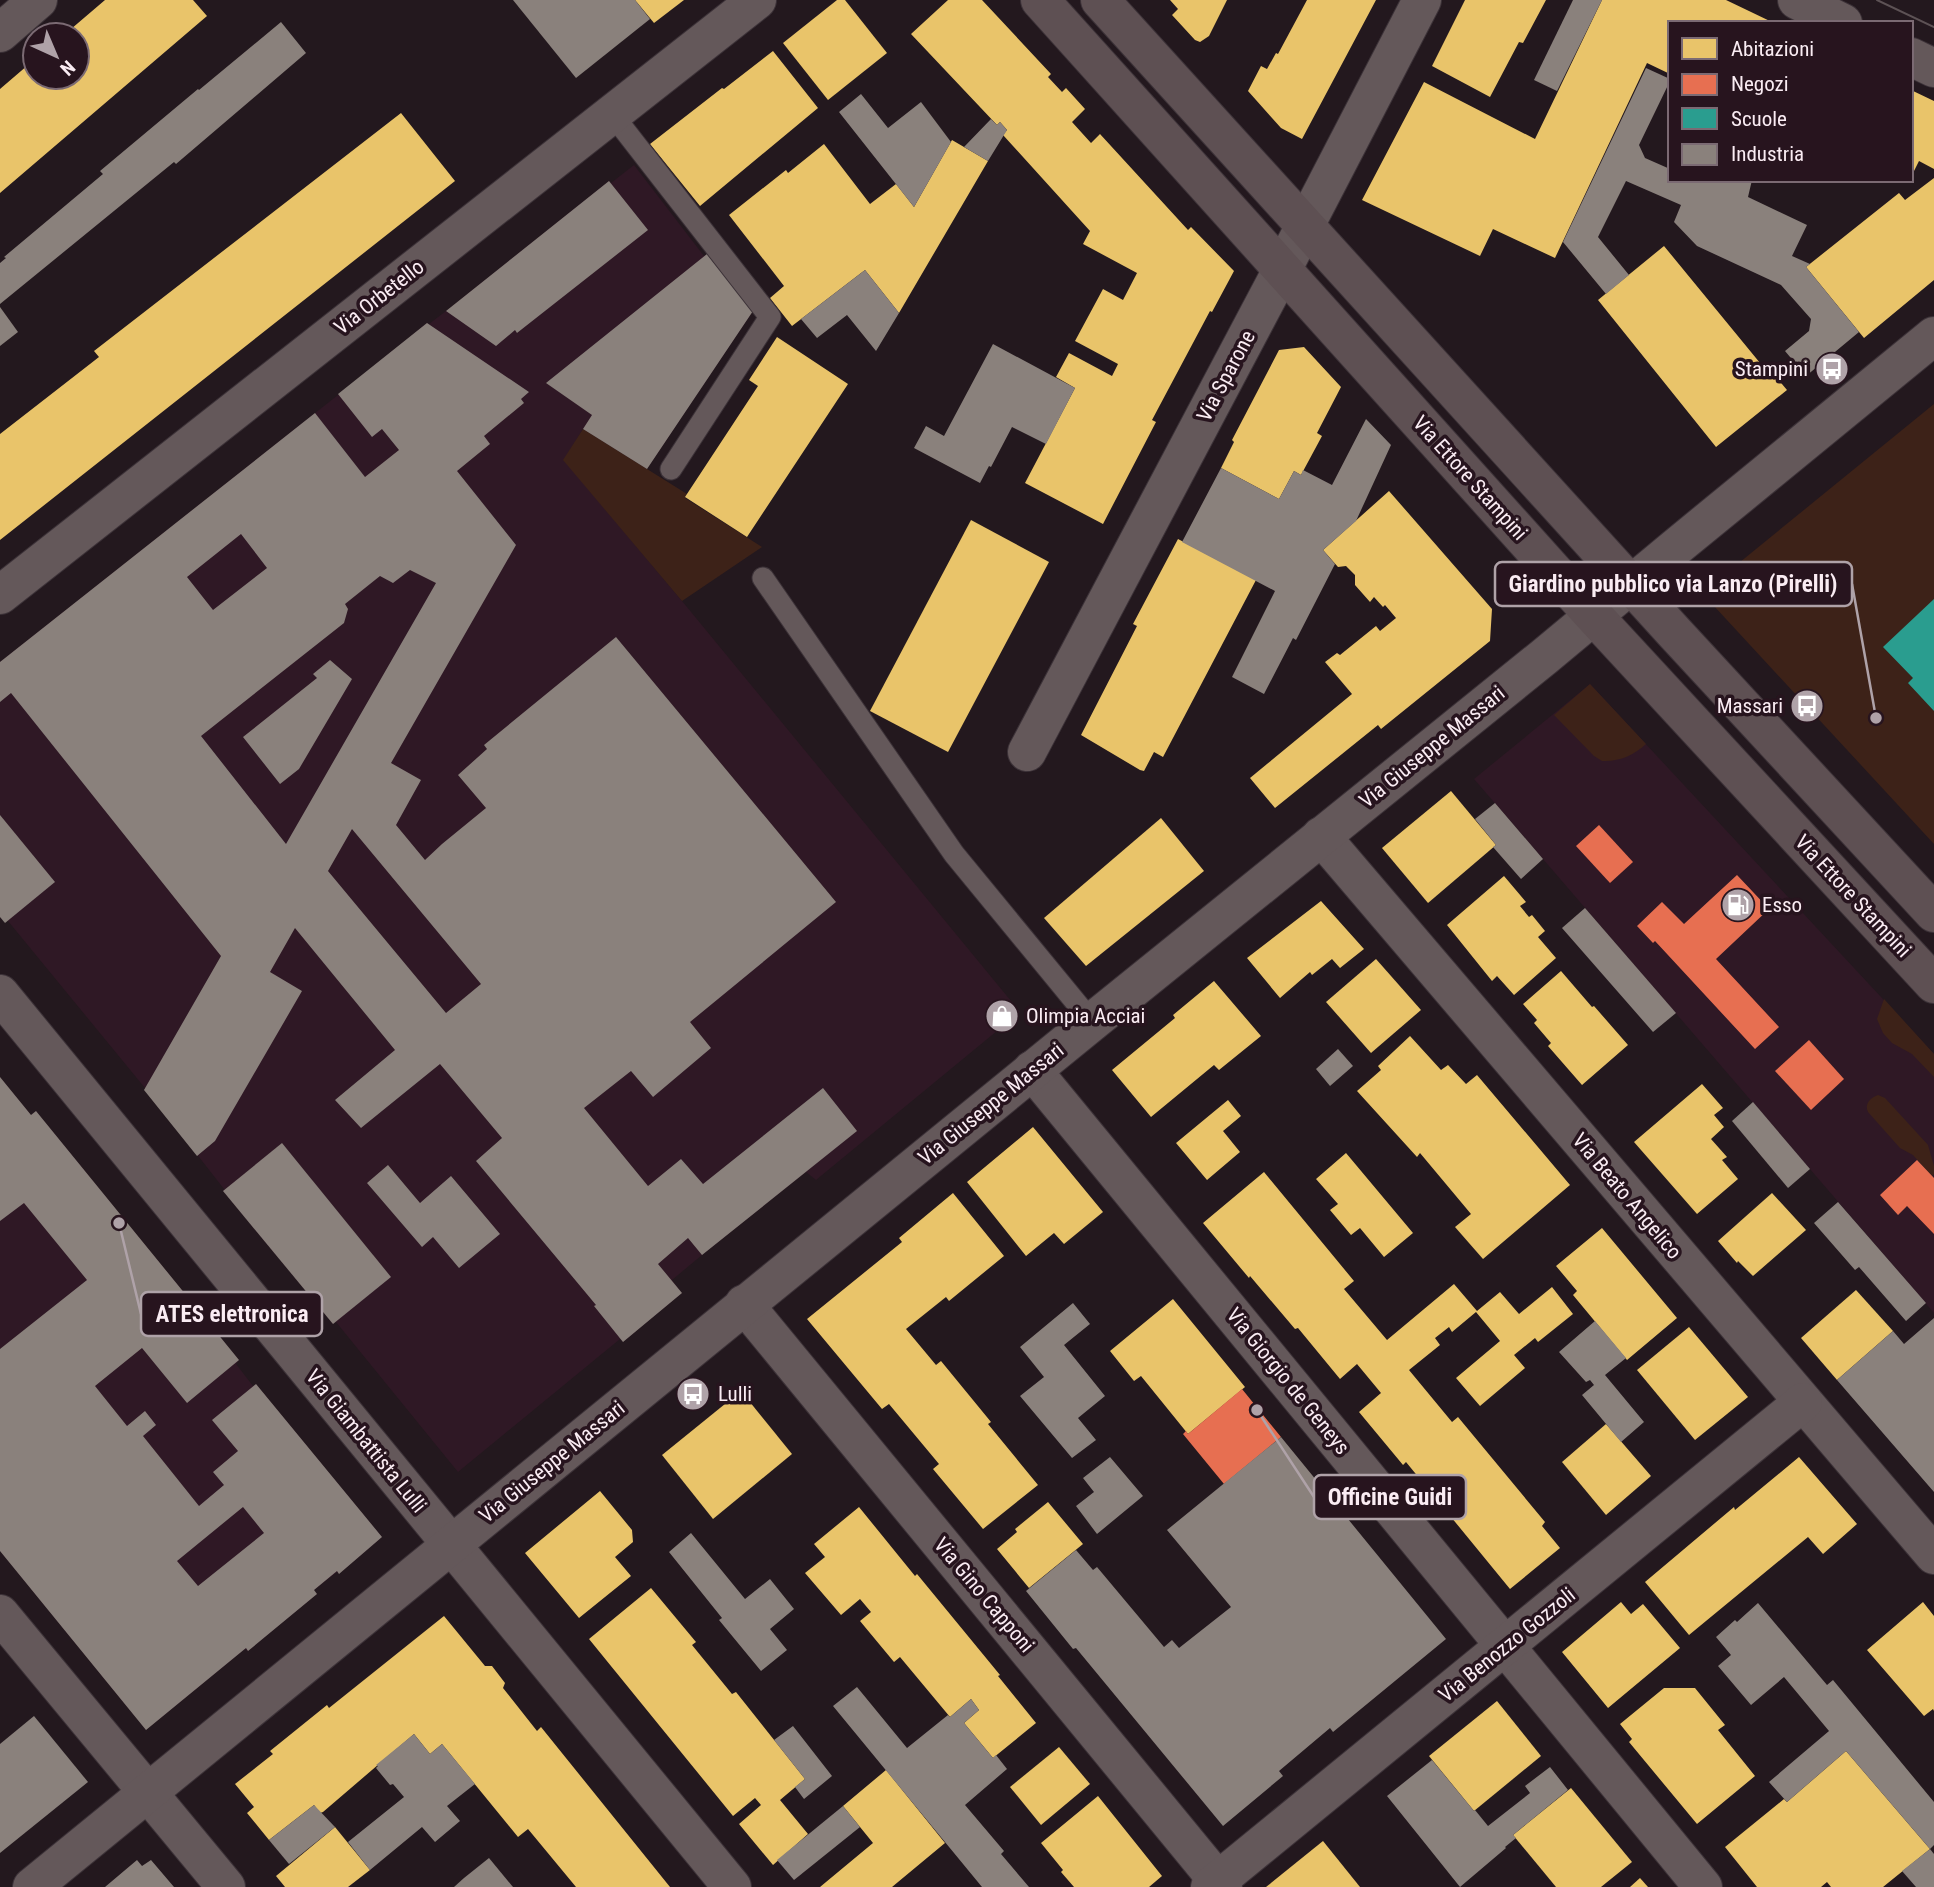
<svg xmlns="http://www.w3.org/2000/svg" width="1934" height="1887" font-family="'Roboto Condensed',sans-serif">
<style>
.built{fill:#2f1825}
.green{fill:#3d2218}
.homes{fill:#e9c46a}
.shops{fill:#e76f51}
.schools{fill:#2a9d8f}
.industry{fill:#8a817c;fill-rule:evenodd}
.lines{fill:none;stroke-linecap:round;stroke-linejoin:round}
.service-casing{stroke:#3c3238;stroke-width:23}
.minor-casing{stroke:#3c3238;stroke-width:40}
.tertiary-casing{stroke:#3c3238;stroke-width:40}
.secondary-casing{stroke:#3c3238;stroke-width:40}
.service{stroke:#64585a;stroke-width:21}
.minor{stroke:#64585a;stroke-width:38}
.tertiary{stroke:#64585a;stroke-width:38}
.secondary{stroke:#5e5053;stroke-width:38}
.tram{stroke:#5d5255;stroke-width:2}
.labels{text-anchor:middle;stroke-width:7;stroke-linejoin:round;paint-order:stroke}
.street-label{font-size:21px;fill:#faecf3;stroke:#27141e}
.poi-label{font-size:21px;fill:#faecf3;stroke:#27141e;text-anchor:start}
.leader{fill:none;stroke:#afa2a8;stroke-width:2.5}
.callout-dot{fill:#afa2a8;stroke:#27141e;stroke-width:2.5}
.callout{fill:#27141e;stroke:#afa2a8;stroke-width:2.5}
.callout-label{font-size:23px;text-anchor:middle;font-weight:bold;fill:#faecf3}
</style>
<rect width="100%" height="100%" fill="#23181e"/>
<!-- built -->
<g class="built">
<path d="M634 165 704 256 707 254 753 311 647 469 583 429 564 460 682 601 1020 1012 816 1180 806 1172 702 1255 672 1280 682 1293 623 1342 620 1339 458 1472 336 1322 333 1324 223 1191 224 1189 145 1088 8 921 0 917V662L338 395 427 323 429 324 446 311 609 181 611 183Z"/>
<path d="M1590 684 1934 1054V1313L1474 779Z"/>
<path d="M0 1077 31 1115 36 1111 239 1360 236 1364 253 1386 256 1384 382 1537 339 1574 337 1572 314 1590 317 1594 248 1651 245 1649 146 1730 0 1551Z"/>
</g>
<!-- green -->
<g class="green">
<path d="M1934 404V844L1702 593Z"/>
<path d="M583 429 687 494 685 498 762 547 682 601 563 460Z"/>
<path d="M1590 684 1646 744C1634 755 1619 762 1602 761L1594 756 1554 715Z"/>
<path d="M1884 999 1934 1054V1077L1912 1054 1892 1043 1883 1033 1877 1019Z"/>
<path d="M1878 1095 1885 1098 1928 1145 1934 1166V1174L1932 1176 1913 1155 1900 1148 1868 1112C1864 1104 1870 1098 1878 1095Z"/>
</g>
<!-- homes -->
<g class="homes">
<path d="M105 0H193L207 16 0 193V89L35 59V77H77V35H64Z"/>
<path d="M635 0H684L654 23Z"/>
<path d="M837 0H845L887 53 828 100 783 43Z"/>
<path d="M948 0H982L1051 74 1048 77 1062 92 1066 88 1085 109 1072 122 1091 143 1100 134 1188 230 1191 227 1234 271 1212 312 1210 311 1152 420 1156 422 1103 524 1025 483 1075 388 1056 377 1069 353 1112 376 1118 364 1075 341 1103 289 1123 300 1137 273 1083 244 1090 231 1003 135 1007 130 1000 122 997 125 911 34Z"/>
<path d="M1170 0H1227L1209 36 1200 42 1195 40 1172 15 1178 9Z"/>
<path d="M1307 0H1376L1302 139 1281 128 1248 91 1261 66 1267 69 1276 53 1278 54Z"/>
<path d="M1465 0H1546L1523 43 1519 42 1490 97 1432 66Z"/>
<path d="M1602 0H1726L1774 23H1670V74L1647 63 1555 258 1493 229 1480 256 1362 200 1424 82 1535 139Z"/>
<path d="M773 51 818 108 700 206 650 144 722 88 724 89Z"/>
<path d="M1911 90 1934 101V169L1919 161 1911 177Z"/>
<path d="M401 113 455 181 0 540V434L99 357 94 351Z"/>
<path d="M952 140 988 161 899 313 865 270 792 326 770 298 784 286 729 215 786 170 788 173 824 144 870 204 896 184 914 207Z"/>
<path d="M1934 178V280L1864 338 1806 267 1899 193 1905 200Z"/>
<path d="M1664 246 1774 380 1776 377 1787 390 1716 447 1598 300Z"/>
<path d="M777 337 848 384 747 537 685 497 758 386 749 380Z"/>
<path d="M1304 347 1341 387 1317 433 1322 436 1301 475 1294 471 1279 499 1221 468 1234 442 1232 440 1279 350Z"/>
<path d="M1389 491 1492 609 1490 641 1381 729 1378 725 1275 808 1250 778 1352 694 1325 662 1337 653 1340 655 1376 626 1380 631 1396 618 1385 605 1383 607 1374 597 1370 602 1355 585V575L1346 566 1338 567 1323 550Z"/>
<path d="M971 520 1049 562 948 752 870 711Z"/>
<path d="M1178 539 1256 580 1163 757 1154 752 1144 771 1140 770 1081 735 1137 626 1133 624Z"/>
<path d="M1451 791 1496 845 1428 903 1382 848Z"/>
<path d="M1161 818 1204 871 1086 966 1044 918Z"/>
<path d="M1504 876 1526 902 1520 906 1529 917 1532 915 1545 931 1538 937 1556 958 1514 995 1497 976 1492 981 1447 925Z"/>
<path d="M1321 901 1364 949 1340 968 1332 959 1312 975 1310 972 1280 998 1247 958Z"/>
<path d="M1376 959 1421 1010 1371 1053 1326 1002Z"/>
<path d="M1561 971 1592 1007 1594 1006 1628 1045 1582 1085 1548 1046 1551 1043 1534 1023 1537 1020 1523 1004Z"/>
<path d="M1214 981 1261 1036 1219 1070 1214 1065 1151 1117 1112 1070 1175 1018 1173 1015Z"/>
<path d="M1410 1036 1441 1070 1448 1065 1466 1084 1477 1075 1570 1185 1483 1259 1455 1227 1471 1214 1420 1153 1417 1157 1357 1091 1381 1070 1378 1066Z"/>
<path d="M1702 1084 1723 1108 1714 1115 1724 1127 1711 1139 1727 1157 1722 1160 1738 1179 1697 1214 1634 1142Z"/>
<path d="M1228 1100 1241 1116 1223 1131 1240 1152 1207 1180 1176 1143Z"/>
<path d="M1033 1127 1103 1212 1064 1244 1054 1233 1026 1256 967 1182Z"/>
<path d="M1346 1153 1413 1233 1384 1257 1360 1228 1351 1235 1330 1210 1338 1204 1316 1179Z"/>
<path d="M1264 1172 1354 1281 1344 1289 1387 1340 1454 1284 1477 1311 1500 1292 1519 1314 1552 1287 1573 1314 1538 1342 1535 1338 1514 1355 1525 1368 1480 1406 1456 1378 1500 1341 1476 1312 1452 1332 1449 1327 1435 1338 1440 1345 1409 1370 1452 1422 1458 1417 1545 1522 1542 1526 1560 1548 1510 1589 1406 1462 1403 1465 1359 1412 1381 1393 1357 1364 1340 1379 1298 1328 1295 1329 1250 1276 1249 1278 1203 1223Z"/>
<path d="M953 1193 1004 1256 949 1301 946 1297 906 1329 936 1365 941 1361 991 1422 988 1424 1038 1485 983 1529 933 1469 939 1464 889 1404 882 1409 807 1319 902 1242 899 1238Z"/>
<path d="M1772 1193 1806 1230 1753 1276 1738 1261 1737 1263 1718 1241Z"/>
<path d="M1602 1228 1677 1318 1627 1360 1573 1295 1577 1291 1556 1266Z"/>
<path d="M1856 1290 1893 1331 1837 1380 1801 1338Z"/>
<path d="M1173 1299 1245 1387 1188 1434 1141 1376 1134 1381 1110 1351Z"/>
<path d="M1689 1327 1748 1397 1695 1440 1637 1370Z"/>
<path d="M741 1391 792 1454 713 1519 662 1455Z"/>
<path d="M1606 1424 1651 1476 1606 1515 1562 1462Z"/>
<path d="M1799 1457 1857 1524 1823 1554 1808 1537 1689 1635 1645 1582 1734 1507 1735 1510Z"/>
<path d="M600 1491 632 1530 633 1542 615 1557 631 1576 579 1618 525 1553Z"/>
<path d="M1048 1502 1083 1544 1029 1588 997 1549 1017 1532 1015 1529Z"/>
<path d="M859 1507 915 1576 917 1574 1000 1675 998 1676 1036 1723 993 1758 964 1723 979 1710 971 1699 950 1717 900 1657 894 1662 860 1621 871 1612 860 1599 841 1615 805 1573 825 1557 814 1544Z"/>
<path d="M651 1588 696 1642 692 1645 732 1694 736 1692 805 1779 780 1800 808 1834 773 1865 739 1824 761 1805 755 1798 733 1816 589 1639Z"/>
<path d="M1621 1602 1631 1614 1643 1604 1680 1648 1608 1708 1562 1652Z"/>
<path d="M1923 1602 1934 1616V1711L1933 1709 1924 1716 1867 1650Z"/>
<path d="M444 1616 485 1666H492L505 1683 503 1688 537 1731 541 1727 670 1887H576L528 1829 518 1837 442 1744 430 1754 414 1734 323 1812 320 1813 314 1805 269 1840 247 1813 254 1807 235 1784 273 1754 270 1751 327 1705 329 1708Z"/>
<path d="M1664 1688H1695L1725 1725 1718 1730 1755 1776 1697 1824 1629 1742 1632 1739 1620 1724Z"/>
<path d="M1497 1701 1541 1756 1474 1811 1429 1756Z"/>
<path d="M1059 1747 1090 1784 1041 1825 1010 1787Z"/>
<path d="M1846 1751 1930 1849 1883 1887H1831L1827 1882 1821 1887H1757L1725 1847 1784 1799 1787 1802Z"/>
<path d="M886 1770 945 1843 892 1887H820L873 1843 843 1806Z"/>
<path d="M1571 1788 1632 1862 1601 1887H1556L1513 1835Z"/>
<path d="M1098 1796 1162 1876 1149 1887H1074L1061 1872 1063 1870 1041 1843Z"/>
<path d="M335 1827 370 1870 348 1887H285L276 1876Z"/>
<path d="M1323 1841 1360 1887H1266Z"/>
<path d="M1640 1878 1648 1887H1630Z"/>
</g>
<!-- shops -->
<g class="shops">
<path d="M1599 825 1633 862 1610 883 1576 846Z"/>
<path d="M1737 875 1769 909 1716 959 1779 1027 1755 1049 1655 941 1653 943 1637 926 1662 902 1684 924Z"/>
<path d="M1809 1040 1844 1079 1811 1110 1775 1071Z"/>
<path d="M1917 1160 1934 1178V1234L1907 1206 1898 1215 1880 1195Z"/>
<path d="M1242 1389 1281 1437 1224 1484 1183 1434 1186 1431 1188 1434Z"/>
</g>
<!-- schools -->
<path class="schools" d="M1934 599V711L1908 683 1913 678 1883 647Z"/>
<!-- industry -->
<g class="industry">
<path d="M513 0H635L650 19 576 78Z"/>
<path d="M1573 0H1602L1557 91 1534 80Z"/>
<path d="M281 22 306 53 176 164 174 162 0 304V263L6 258 4 257 103 174 100 171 198 89 199 90Z"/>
<path d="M1646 68 1670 79V81L1639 145 1645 158 1670 169V180H1752L1748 197 1807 225 1792 256 1810 264 1806 267 1859 332 1806 376 1785 351 1809 331 1811 319 1781 285 1697 246 1674 222 1681 205 1626 181 1598 237 1629 275 1606 294 1563 242Z"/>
<path d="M861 94 888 128 921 102 951 142 914 207 839 112Z"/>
<path d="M991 119 997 125 1000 122 1007 130 988 161 964 147Z"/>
<path d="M609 181 648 230 517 333 515 330 496 346 446 311Z"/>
<path d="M707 254 753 311 647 469 583 429 592 415 546 383Z"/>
<path d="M865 270 899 313 876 351 847 315 817 338 801 319Z"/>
<path d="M0 307 18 332 0 346Z"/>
<path d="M427 323 529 392 521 399 524 403 484 436 490 444 457 471 516 545 391 763 421 780 396 825 425 860 442 844 486 808 458 775 487 749 484 745 616 637 836 902 690 1022 711 1048 653 1097 631 1071 584 1108 648 1186 681 1159 703 1184 823 1088 857 1131 702 1255 688 1238 658 1264 682 1293 623 1342 594 1306 596 1305 476 1161 502 1138 440 1064 361 1128 335 1100 395 1050 295 928 270 972 302 991 215 1141 197 1156 144 1090 221 956 11 693 0 702V662L315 413 365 477 399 450 382 429 372 437 338 394ZM241 534 267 568 213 610 187 577ZM410 570 436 583 286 844 201 736 344 623 348 609 345 604 380 576 393 583ZM352 829 481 984 446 1013 328 871Z"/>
<path d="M993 344 1075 388 1046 444 1012 427 991 467 989 466 980 483 914 448 926 426 944 436Z"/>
<path d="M1366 419 1391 445 1356 521 1323 550 1335 564 1296 640 1293 638 1264 694 1232 677 1275 591 1182 542 1221 468 1279 499 1294 471 1301 475 1303 470 1332 485Z"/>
<path d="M330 660 352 679 299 769 280 784 243 737 317 678 313 674Z"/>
<path d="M1495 803 1543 859 1521 879 1493 847 1496 845 1475 819Z"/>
<path d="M0 815 55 882 5 923 0 917Z"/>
<path d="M1585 908 1676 1013 1653 1032 1562 928Z"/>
<path d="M1338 1049 1353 1066 1330 1086 1316 1069Z"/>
<path d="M0 1077 31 1115 36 1111 239 1360 187 1403 142 1348 95 1386 127 1426 145 1411 156 1425 143 1436 199 1506 224 1485 213 1472 238 1451 212 1420 256 1384 382 1537 339 1574 337 1571 314 1590 317 1594 248 1651 246 1648 146 1730 0 1551V1349L87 1280 24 1203 0 1221ZM243 1507 264 1533 198 1586 177 1561Z"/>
<path d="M1753 1102 1810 1169 1788 1188 1732 1121Z"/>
<path d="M282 1143 391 1277 333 1324 223 1191Z"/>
<path d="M388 1165 420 1203 451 1176 500 1234 459 1268 433 1237 422 1247 367 1183Z"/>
<path d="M1838 1202 1926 1303 1906 1321 1859 1267 1855 1270 1814 1223Z"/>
<path d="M1073 1303 1090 1324 1064 1345 1105 1396 1078 1418 1096 1440 1072 1458 1020 1396 1044 1377 1020 1347Z"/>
<path d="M1934 1318V1492L1837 1380 1893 1331 1904 1344Z"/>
<path d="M1595 1321 1626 1358 1605 1375 1644 1422 1621 1442 1582 1395 1594 1385 1590 1380 1586 1382 1559 1352Z"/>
<path d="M1281 1437 1446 1639 1333 1732 1330 1728 1279 1771 1283 1776 1223 1826 1076 1648 1073 1649 1026 1591 1076 1550 1093 1570 1097 1567 1164 1647 1172 1640 1179 1648 1231 1607 1167 1530Z"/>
<path d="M1110 1457 1143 1496 1097 1534 1076 1506 1094 1492 1083 1478Z"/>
<path d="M691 1533 745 1599 770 1579 794 1609 770 1629 787 1650 761 1671 719 1620 722 1618 669 1552Z"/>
<path d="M1758 1603 1827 1685 1833 1680 1934 1802V1845L1930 1849 1846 1751 1787 1802 1769 1782 1829 1731 1784 1677 1751 1705 1718 1666 1731 1655 1716 1637 1735 1620 1737 1622Z"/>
<path d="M857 1687 907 1748 948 1715 950 1717 971 1699 979 1710 964 1723 993 1758 996 1755 1007 1769 965 1805 1004 1851 1001 1854 1029 1887H982L833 1706Z"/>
<path d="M34 1716 88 1782 0 1853V1744Z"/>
<path d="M793 1726 832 1776 804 1799 795 1787 805 1779 774 1740Z"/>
<path d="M414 1734 430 1754 442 1744 475 1784 447 1806 460 1821 435 1842 422 1827 370 1870 348 1842 404 1797 393 1784 390 1785 376 1768 378 1766 376 1765Z"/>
<path d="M1432 1760 1474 1811 1475 1810 1488 1826 1530 1793 1525 1786 1550 1767 1568 1790 1513 1835 1516 1838 1505 1847 1506 1848 1460 1887 1387 1796Z"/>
<path d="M314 1805 335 1827 289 1864 269 1840Z"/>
<path d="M843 1806 860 1827 794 1880 777 1860Z"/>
<path d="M1930 1849 1934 1854V1887H1916L1902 1871Z"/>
<path d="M489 1858 513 1887H454L464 1878Z"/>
<path d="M137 1860 142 1866 151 1860 174 1887H105Z"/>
</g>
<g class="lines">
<defs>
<g id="service">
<path d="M612 114 770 317 671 469"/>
<path d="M763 578 954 854 1092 1022"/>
</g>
<g id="minor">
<path d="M0 33 38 0"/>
<path d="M0 595 757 0"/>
<path d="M1027 752 1282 270 1422 0"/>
<path d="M1321 836 1934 1555"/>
<path d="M0 994 732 1887"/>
<path d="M1032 1070 1703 1887"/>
<path d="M744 1304 1223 1887"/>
<path d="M0 1614 226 1887"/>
<path d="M32 1887 1092 1022 1544 657 1675 548 1934 336"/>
<path d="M1210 1887 1803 1402"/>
</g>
<g id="tertiary">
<path d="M1797 0 1843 23"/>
<path d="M1911 57 1934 68"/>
</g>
<g id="secondary">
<path d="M1040 0 1593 615 1934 984"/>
<path d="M1100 0 1673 631 1934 913"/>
</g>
</defs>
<!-- service casing -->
<use href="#service" class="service-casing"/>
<!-- minor casing -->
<use href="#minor" class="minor-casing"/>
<!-- tertiary casing -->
<use href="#tertiary" class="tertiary-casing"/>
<!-- secondary casing -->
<use href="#secondary" class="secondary-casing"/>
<!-- service -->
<use href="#service" class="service"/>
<!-- minor -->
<use href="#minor" class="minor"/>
<!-- tertiary -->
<use href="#tertiary" class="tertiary"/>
<!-- secondary -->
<use href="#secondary" class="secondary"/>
<!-- tram -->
<path class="tram" d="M1877 0 1934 27"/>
</g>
<!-- icons -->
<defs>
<symbol id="bus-disc" viewBox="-11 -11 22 22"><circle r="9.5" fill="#afa2a8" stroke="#27141e"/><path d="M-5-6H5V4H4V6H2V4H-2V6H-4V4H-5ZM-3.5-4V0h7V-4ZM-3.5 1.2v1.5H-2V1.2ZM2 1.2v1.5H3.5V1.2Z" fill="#fff"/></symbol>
<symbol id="fuel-disc" viewBox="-11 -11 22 22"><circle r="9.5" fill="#afa2a8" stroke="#27141e"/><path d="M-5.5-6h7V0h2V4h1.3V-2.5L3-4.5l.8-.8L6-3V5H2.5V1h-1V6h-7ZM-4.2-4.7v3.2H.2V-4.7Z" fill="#fff"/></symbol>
<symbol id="shop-disc" viewBox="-11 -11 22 22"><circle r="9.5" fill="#afa2a8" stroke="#27141e"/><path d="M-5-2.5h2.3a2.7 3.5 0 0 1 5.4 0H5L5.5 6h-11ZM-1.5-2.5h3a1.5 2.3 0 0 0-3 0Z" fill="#fff"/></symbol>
</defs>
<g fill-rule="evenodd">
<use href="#bus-disc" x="1813" y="350" width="38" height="38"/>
<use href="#bus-disc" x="1788" y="687" width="38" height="38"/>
<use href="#fuel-disc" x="1719" y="886" width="38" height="38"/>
<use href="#shop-disc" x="983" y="997" width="38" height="38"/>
<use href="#bus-disc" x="674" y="1375" width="38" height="38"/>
</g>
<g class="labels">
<!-- street labels -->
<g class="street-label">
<text transform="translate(379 297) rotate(-38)" y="7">Via Orbetello</text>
<text transform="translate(1226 376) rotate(-62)" y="7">Via Sparone</text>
<text transform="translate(1470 478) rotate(48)" y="7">Via Ettore Stampini</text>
<text transform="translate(1432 747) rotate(-39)" y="7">Via Giuseppe Massari</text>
<text transform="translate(1853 896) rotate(47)" y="7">Via Ettore Stampini</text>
<text transform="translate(991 1104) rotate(-39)" y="7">Via Giuseppe Massari</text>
<text transform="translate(1627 1196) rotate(50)" y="7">Via Beato Angelico</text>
<text transform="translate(1288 1381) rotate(51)" y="7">Via Giorgio de Geneys</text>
<text transform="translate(366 1441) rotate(51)" y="7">Via Giambattista Lulli</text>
<text transform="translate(552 1462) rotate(-39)" y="7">Via Giuseppe Massari</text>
<text transform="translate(984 1595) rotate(50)" y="7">Via Gino Capponi</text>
<text transform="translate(1507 1645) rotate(-39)" y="7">Via Benozzo Gozzoli</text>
</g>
<!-- poi labels -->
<g class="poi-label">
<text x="1808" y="376" text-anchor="end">Stampini</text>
<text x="1783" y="713" text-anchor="end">Massari</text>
<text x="1762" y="912">Esso</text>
<text x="1026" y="1023">Olimpia Acciai</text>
<text x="718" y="1401">Lulli</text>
</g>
</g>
<!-- callouts -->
<path class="leader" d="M1876 718L1852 584M119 1223L141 1314M1257 1410L1314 1497"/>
<g class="callout-dot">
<circle cx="1876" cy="718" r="7"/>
<circle cx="119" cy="1223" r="7"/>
<circle cx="1257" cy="1410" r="7"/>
</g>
<g class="callout">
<rect x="1495" y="562" width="357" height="44" rx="7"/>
<rect x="141" y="1292" width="181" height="44" rx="7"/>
<rect x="1314" y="1475" width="152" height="44" rx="7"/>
</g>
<g class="callout-label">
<text x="1673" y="592">Giardino pubblico via Lanzo (Pirelli)</text>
<text x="232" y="1322">ATES elettronica</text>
<text x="1390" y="1505">Officine Guidi</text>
</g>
<!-- legend -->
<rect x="1668" y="21" width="245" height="161" fill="#27141e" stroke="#7b6a73" stroke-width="2"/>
<rect x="1682" y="38" width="35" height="21" fill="#e9c46a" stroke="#7b6a73" stroke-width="2"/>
<text x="1731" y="56" font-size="21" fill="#faecf3">Abitazioni</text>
<rect x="1682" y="74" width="35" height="21" fill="#e76f51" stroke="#7b6a73" stroke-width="2"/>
<text x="1731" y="91" font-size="21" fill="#faecf3">Negozi</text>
<rect x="1682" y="108" width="35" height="21" fill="#2a9d8f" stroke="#7b6a73" stroke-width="2"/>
<text x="1731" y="126" font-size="21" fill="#faecf3">Scuole</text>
<rect x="1682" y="144" width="35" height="21" fill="#8a817c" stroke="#7b6a73" stroke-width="2"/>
<text x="1731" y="161" font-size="21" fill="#faecf3">Industria</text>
<!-- north arrow -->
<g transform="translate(56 56) rotate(136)"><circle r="33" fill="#27141e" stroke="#7b6a73" stroke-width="2"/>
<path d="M0-5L12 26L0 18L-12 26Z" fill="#afa2a8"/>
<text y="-10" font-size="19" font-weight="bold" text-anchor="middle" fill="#faecf3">N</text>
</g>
</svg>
